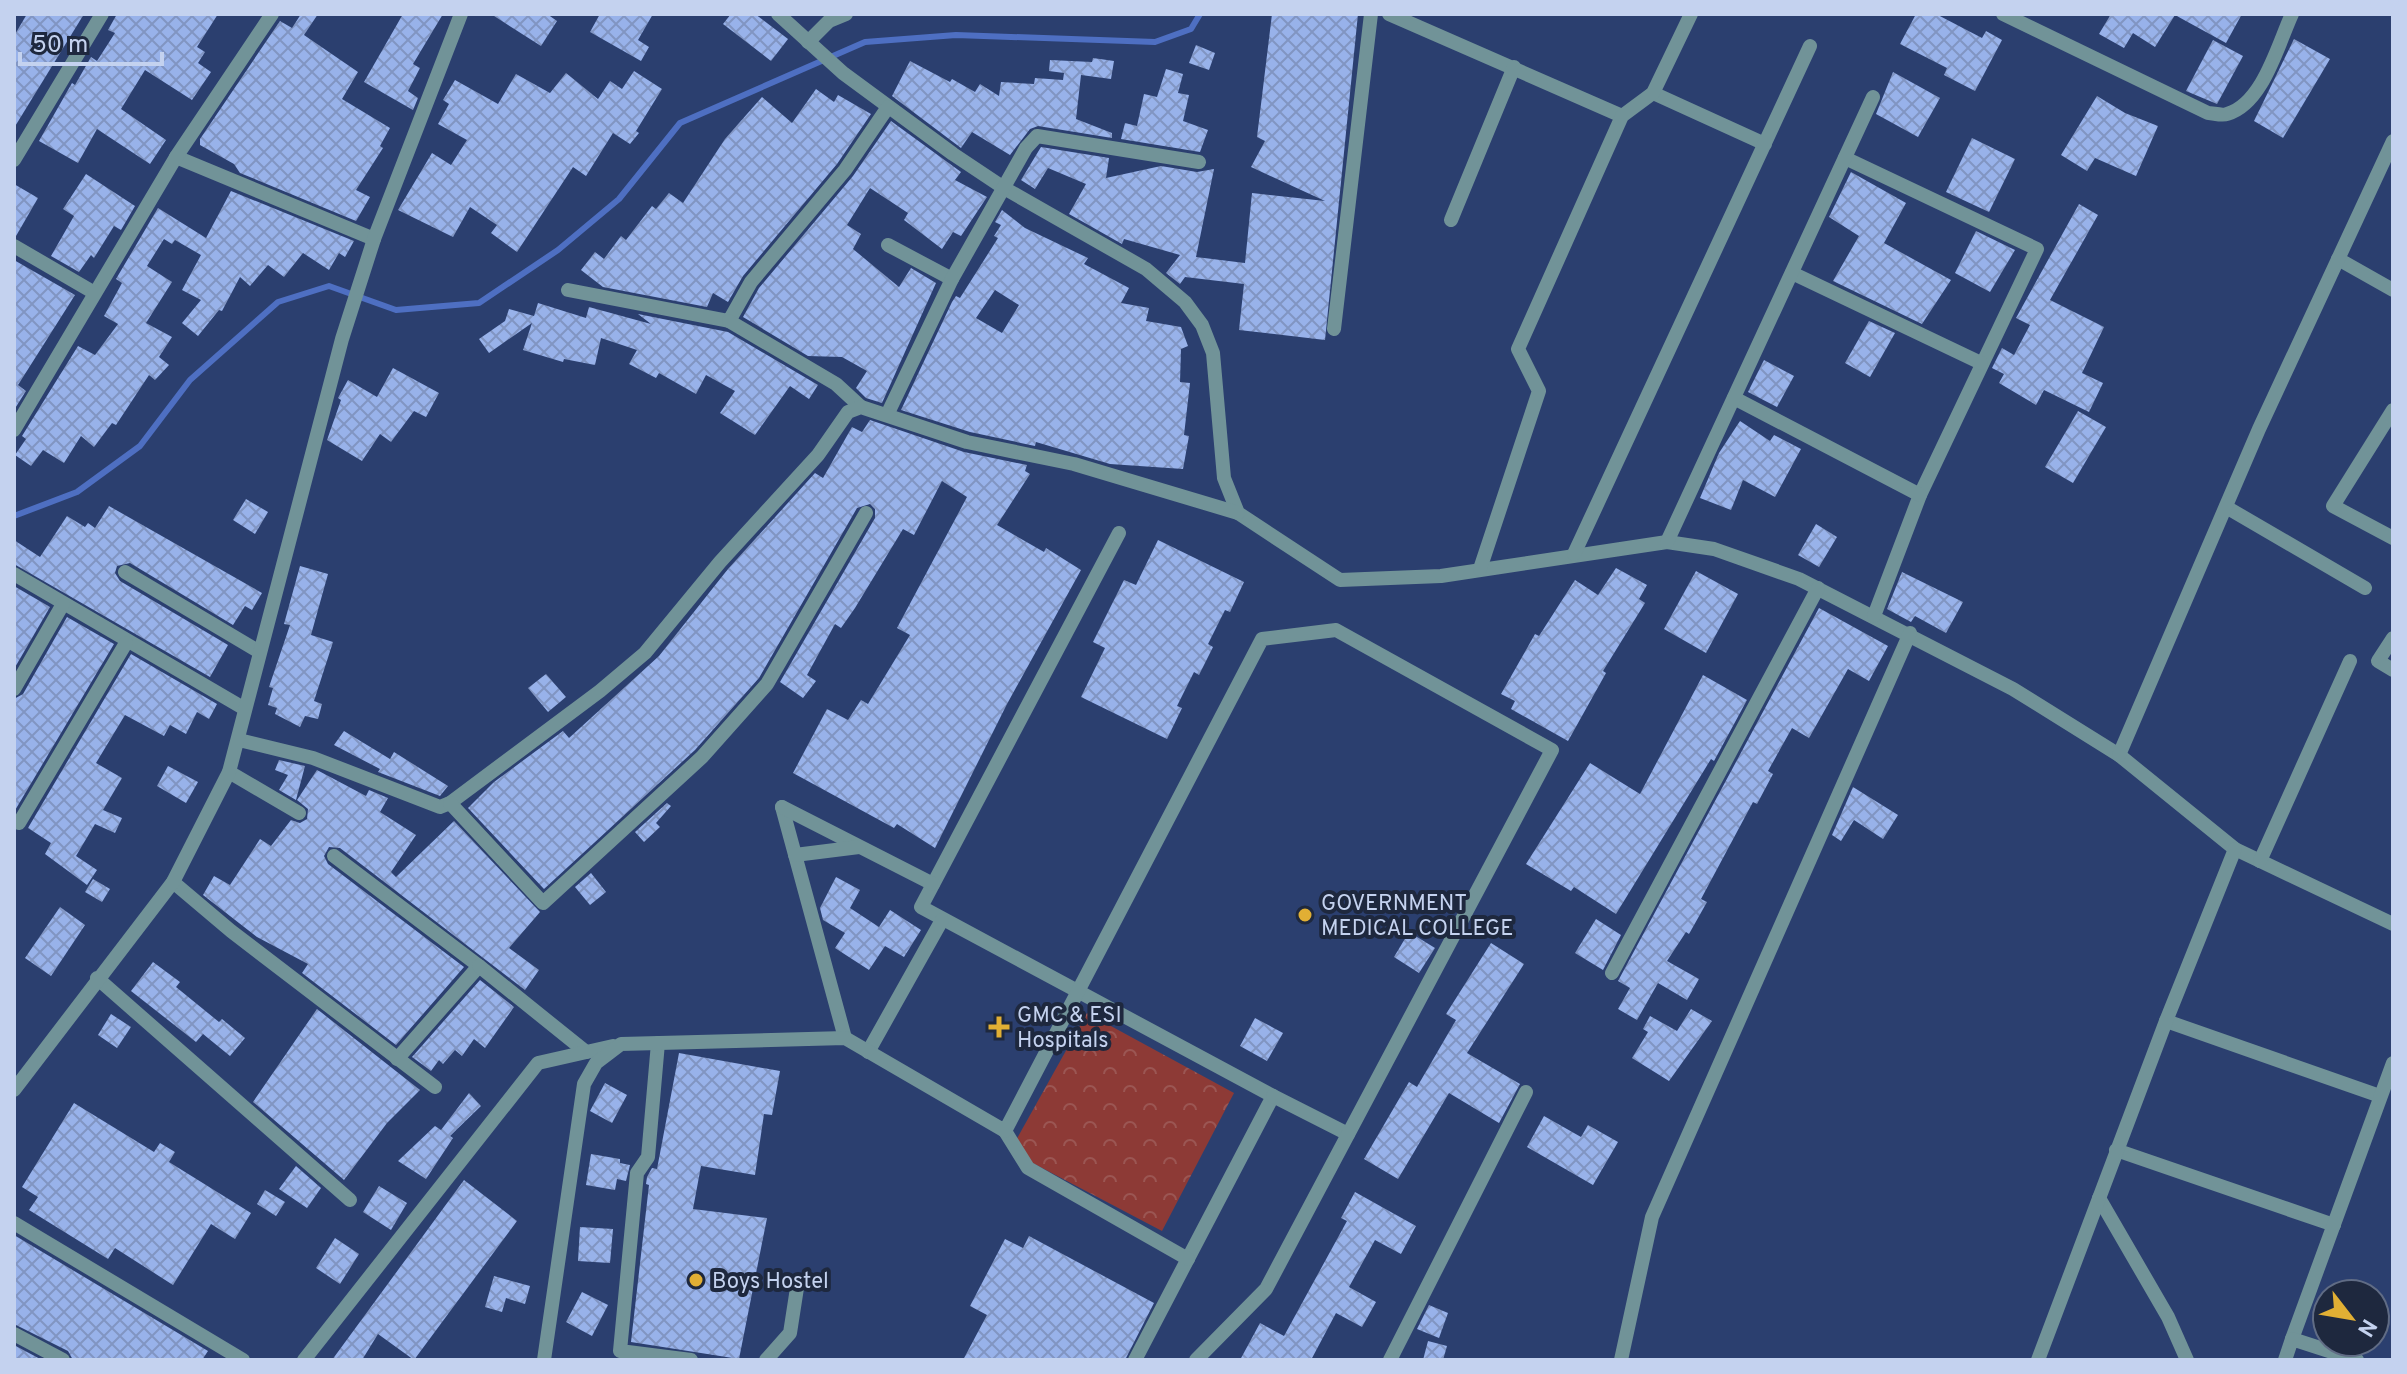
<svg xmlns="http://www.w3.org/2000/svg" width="2407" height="1374" font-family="Overpass,sans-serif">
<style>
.park{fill:url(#park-crowns)}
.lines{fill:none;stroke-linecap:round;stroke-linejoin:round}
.stream{stroke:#4e6fc2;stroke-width:6}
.building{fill:url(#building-cross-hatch);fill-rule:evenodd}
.minor{stroke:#719398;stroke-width:14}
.poi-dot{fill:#e1af34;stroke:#1e283e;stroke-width:3}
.labels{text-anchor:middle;stroke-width:8;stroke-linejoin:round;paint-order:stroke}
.poi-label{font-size:22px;fill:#c4d2ef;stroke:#1e283e;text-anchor:start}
</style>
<defs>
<pattern id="park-crowns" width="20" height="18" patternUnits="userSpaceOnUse" patternTransform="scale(2)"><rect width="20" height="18" fill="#8d3a36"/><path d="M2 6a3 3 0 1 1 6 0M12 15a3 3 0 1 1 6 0" fill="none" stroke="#9b5653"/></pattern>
<pattern id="building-cross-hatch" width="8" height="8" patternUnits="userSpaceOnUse" patternTransform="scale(2)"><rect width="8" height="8" fill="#98b2ea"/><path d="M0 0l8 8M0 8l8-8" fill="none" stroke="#8195c2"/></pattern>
</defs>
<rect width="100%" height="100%" fill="#2b3f6f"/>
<!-- park -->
<path class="park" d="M1087 1013 1234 1093 1162 1231 1010 1151Z"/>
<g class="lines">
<!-- stream -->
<path class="stream" d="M14 516 77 492 140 446 190 380 278 302 329 286 396 310 479 303 558 250 619 199 680 123 865 42 956 35 1155 42 1191 29 1200 14"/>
</g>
<!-- building -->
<g class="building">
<path d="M27 14H84L14 128V36Z"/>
<path d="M117 14H218L197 47 205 52 198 63 211 72 192 100 145 70 121 109 166 140 150 164 97 129 78 163 39 141 72 83 75 85 91 57 97 61 115 33 108 30Z"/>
<path d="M301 14H318L304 35 358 72 342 99 390 128 380 146 383 148 356 190 370 197 356 221 240 173 234 164 200 145V139L280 21 292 28Z"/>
<path d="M403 14H443L413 64 420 68 408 91 418 98 413 110 364 82Z"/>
<path d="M491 14H547L557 21 541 46Z"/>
<path d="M600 14H653L638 40 649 47 641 61 590 32Z"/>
<path d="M731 14H755L788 39 771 61 723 24Z"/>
<path d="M1272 14H1358L1325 340 1239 330 1244 284 1185 277 1180 284 1166 273 1180 255 1124 239 1122 244 1069 214 1086 184 1048 168 1035 189 1021 180 1041 147 1109 158 1106 178 1161 166 1197 172 1214 169 1196 257 1245 263 1252 193 1325 201 1251 167 1265 141 1257 137Z"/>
<path d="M1916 14H1936L1982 38 1986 31 2002 40 1975 91 1944 75 1947 68 1900 44Z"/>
<path d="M2111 14H2242L2226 43 2175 15 2155 47 2133 33 2124 48 2099 34Z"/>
<path d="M2294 39 2330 59 2283 138 2254 121Z"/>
<path d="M2213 40 2243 56 2217 104 2186 91Z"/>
<path d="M1196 45 1215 53 1209 70 1189 63Z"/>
<path d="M1093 58 1114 61 1111 79 1081 75 1076 119 1112 133V138L1038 126 1030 129 1010 155 972 132 961 148 892 96 910 61 950 82 952 79 975 92 980 84 999 96 1001 82 1034 84 1035 78 1063 80 1064 73 1049 71 1050 60 1092 62Z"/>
<path d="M1166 69 1183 74 1178 93 1189 95 1183 121 1208 130 1200 152 1121 139 1125 123 1137 126 1144 94 1157 97Z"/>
<path d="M634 71 662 89 636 131 639 133 630 144 613 133 586 176 573 167 517 252 491 233 497 225 470 207 453 237 398 210 432 153 451 165 467 140 438 124 449 104 443 100 455 80 498 104 516 74 550 93 566 73 598 99 610 81 622 89Z"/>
<path d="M1893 72 1940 98 1918 137 1876 114Z"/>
<path d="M816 89 834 102 838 95 871 114 837 164 743 276 728 302 713 293 707 307 603 287 581 270 595 252 604 259 621 236 626 240 652 206 656 209 669 193 683 203 725 139 762 97 792 123Z"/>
<path d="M2097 96 2125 113 2158 126 2136 176 2095 158 2087 171 2061 155Z"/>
<path d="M891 121 961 172 955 180 987 197 961 236 953 232 942 249 904 220 908 213 870 188 847 225 861 234 853 249 899 287 911 268 936 283 882 403 866 398 856 388 867 371 842 357 808 356 743 317 759 288 853 176Z"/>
<path d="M1972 138 2015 159 1989 212 1946 192Z"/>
<path d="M1851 172 1906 203 1884 243 1951 280 1922 324 1833 281 1859 236 1829 217Z"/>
<path d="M86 174 135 206 121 230 114 226 94 258 91 255 79 272 51 256 74 216 63 209Z"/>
<path d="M14 184 38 198 16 236H14Z"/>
<path d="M231 191 354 241 345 257 339 253 329 270 303 253 284 277 268 265 250 286 240 277 222 311 219 310 198 336 182 323 201 300 182 290 201 255 175 240 172 244 164 239 147 266 172 282 146 323 172 337 159 357 169 365 155 380 149 375 116 425 112 423 94 447 81 436 64 463 43 450 31 466 15 455 26 439 22 436 78 346 95 355 118 324 104 316 122 283 116 279 158 208 206 238Z"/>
<path d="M2079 204 2098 215 2050 300 2104 327 2082 373 2103 383 2089 412 2044 390 2036 405 1999 383 2004 374 1992 368 2002 348 2014 355 2030 325 2016 318Z"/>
<path d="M1002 210 1025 228 1088 258 1084 264 1129 288 1121 303 1149 308 1146 321 1181 327 1188 346 1181 349 1180 382 1190 383 1184 435 1189 436 1183 469 1110 464 1036 442 1035 446 970 432 901 410 952 302 956 296 960 298 998 238 994 236 1001 225 995 222ZM995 290 1019 305 1002 333 976 318Z"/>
<path d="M1976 231 2015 250 1990 292 1955 273Z"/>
<path d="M14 260 75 295 18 385 26 391 14 410Z"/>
<path d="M538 303 586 318 589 307 651 324 638 314 728 332 818 385 809 399 790 386 755 435 720 413 735 391 706 375 696 394 659 373 656 378 629 364 637 350 601 338 595 365 564 359 563 362 523 350 532 323 489 353 479 339 505 321 509 309 534 316Z"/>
<path d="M1869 321 1895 333 1870 377 1845 363Z"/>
<path d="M1764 360 1794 376 1777 407 1748 392Z"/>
<path d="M393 368 439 393 426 417 414 411 391 442 380 434 362 461 327 440 341 400 338 398 348 380 377 397Z"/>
<path d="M2078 411 2106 427 2073 483 2045 467Z"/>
<path d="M870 420 964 452 1027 465 1025 471 1030 474 997 525 1044 552 1046 548 1081 570 1007 704 935 848 897 824 894 828 793 773 827 709 848 720 861 700 868 704 910 635 897 628 967 497 942 481 914 535 903 529 855 608 841 628 835 624 807 675 816 681 803 698 780 682 875 518V509L870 504 857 508 759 678 695 750 544 889 468 808 494 782 563 731 569 738 659 656 728 569 815 473 823 478 852 427 862 432Z"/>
<path d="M1740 421 1770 441 1774 435 1801 449 1775 497 1743 480 1731 510 1700 498 1719 453Z"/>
<path d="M246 499 268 512 255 534 233 520Z"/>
<path d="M109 506 262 593 252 610 245 606 233 625 130 563 117 566 115 573 120 581 228 645 210 677 14 564V540L40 557 67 516 85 527 88 523 95 528Z"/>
<path d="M1816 524 1837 537 1819 567 1798 555Z"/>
<path d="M1158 540 1244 582 1230 612 1225 610 1208 644 1213 647 1199 675 1194 672 1177 706 1182 708 1167 739 1081 697 1105 648 1093 642 1124 580 1136 585Z"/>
<path d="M300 566 328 574 311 635 333 642 314 701 322 704 318 719 305 716 300 727 275 714 277 708 268 705 273 688 269 687 290 625 284 624Z"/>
<path d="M1616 568 1647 585 1639 599 1645 603 1603 671 1606 673 1568 741 1511 709 1515 701 1501 694 1535 634 1539 636 1575 580 1598 595Z"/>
<path d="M1696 571 1738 594 1706 653 1664 629Z"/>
<path d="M1902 572 1963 602 1946 633 1915 616 1911 622 1887 609Z"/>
<path d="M14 586 50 607 14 669Z"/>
<path d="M1819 608 1888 646 1869 681 1848 669 1809 738 1792 728 1768 771 1773 774 1757 804 1753 802 1701 899 1707 902 1689 934 1686 932 1667 961 1699 979 1687 1000 1658 983 1637 1020 1618 1009 1630 988 1618 981Z"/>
<path d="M67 617 114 644 14 812V699L23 694Z"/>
<path d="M131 654 217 704 209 719 197 712 186 734 170 725 164 736 125 715 96 763 122 778 103 810 122 818 115 833 95 824 76 856 97 870 87 885 45 854 51 843 28 828Z"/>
<path d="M546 674 566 697 548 712 528 688Z"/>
<path d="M1703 675 1747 700 1714 761 1711 759 1616 914 1574 887 1571 891 1526 864 1590 763 1640 794Z"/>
<path d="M344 731 390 759 394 752 448 786 440 796 378 772 380 769 334 745Z"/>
<path d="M279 760 305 766 296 800 279 790 288 775 275 770Z"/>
<path d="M168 766 198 782 186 803 157 786Z"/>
<path d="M317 770 366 796 369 790 388 798 380 812 416 835 391 872 396 877 454 821 540 912 509 948 539 970 525 990 340 848 329 847 324 856 328 864 464 967 396 1045 302 973 308 964 257 937 203 895 214 876 230 885 260 839 271 846 291 820 300 823 307 819 308 809 297 800Z"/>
<path d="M1853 787 1898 815 1883 839 1854 820 1841 841 1832 835Z"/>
<path d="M667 803 671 806 656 823 660 827 644 842 635 832Z"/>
<path d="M591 873 606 892 590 905 575 887Z"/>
<path d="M836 877 860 890 850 908 879 927 890 910 921 930 904 957 885 946 869 970 835 948 845 933 823 920 820 908Z"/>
<path d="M93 879 110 889 102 902 85 892Z"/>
<path d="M60 907 85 925 51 976 25 958Z"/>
<path d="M1596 919 1621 935 1603 970 1575 953Z"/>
<path d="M1409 932 1435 948 1419 973 1394 957Z"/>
<path d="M1491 943 1524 964 1467 1053 1520 1084 1499 1123 1449 1093 1398 1179 1364 1159 1409 1082 1417 1087 1456 1020 1446 1014Z"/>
<path d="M153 962 180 982 176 987 219 1022 222 1019 245 1038 230 1056 203 1034 196 1042 131 991Z"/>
<path d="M480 980 514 1007 485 1048 474 1039 462 1056 455 1050 443 1064 439 1060 431 1071 412 1057Z"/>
<path d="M317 1009 420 1090 387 1123 344 1180 253 1102Z"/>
<path d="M1691 1009 1712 1021 1669 1081 1632 1058 1648 1032 1643 1029 1650 1016 1677 1031Z"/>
<path d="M111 1014 131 1027 117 1048 98 1035Z"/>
<path d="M1255 1018 1283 1033 1267 1061 1240 1046Z"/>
<path d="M679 1053 780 1071 772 1115 764 1114 755 1175 701 1166 693 1209 767 1218 739 1359 631 1342 649 1185 646 1184 647 1177 652 1168 657 1169Z"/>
<path d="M605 1083 627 1095 612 1123 590 1111Z"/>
<path d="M469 1093 481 1106 450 1136 453 1138 426 1179 398 1161 435 1126 441 1130Z"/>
<path d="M74 1103 154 1152 160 1143 175 1152 169 1162 251 1213 235 1239 211 1224 173 1285 115 1248 108 1259 29 1210 38 1197 22 1187Z"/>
<path d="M1544 1116 1581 1137 1588 1125 1618 1142 1593 1185 1527 1147Z"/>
<path d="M591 1154 620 1159V1163L630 1165 626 1181 617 1179 615 1190 586 1185Z"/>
<path d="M296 1166 321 1188 307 1208 279 1189Z"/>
<path d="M464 1180 517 1221 414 1360 378 1334 362 1360H332Z"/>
<path d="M379 1186 407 1203 391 1230 363 1212Z"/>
<path d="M265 1190 285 1202 276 1216 257 1204Z"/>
<path d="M1355 1192 1416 1226 1401 1254 1375 1240 1349 1287 1376 1302 1362 1327 1336 1313 1311 1360H1240L1260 1323 1284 1336 1347 1221 1341 1218Z"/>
<path d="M580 1227 613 1229 610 1263 578 1261Z"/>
<path d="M14 1235 208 1351 202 1360H73L68 1351 14 1324Z"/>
<path d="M1029 1236 1154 1303 1125 1360H963L987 1315 970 1306 1005 1239 1023 1248Z"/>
<path d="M335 1238 359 1254 340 1284 316 1268Z"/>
<path d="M494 1276 530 1286 525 1304 506 1298 502 1312 485 1307Z"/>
<path d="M582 1292 608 1305 592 1336 566 1322Z"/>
<path d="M1429 1305 1448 1313 1439 1338 1417 1329Z"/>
<path d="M1428 1341 1447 1346 1443 1360H1423Z"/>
<path d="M14 1345 42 1360H14Z"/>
</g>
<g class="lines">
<!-- minor -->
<g class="minor">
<path d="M778 14 843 73 953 154 1004 188 1146 269 1185 302 1202 325 1213 353 1224 478 1238 513 1340 580 1441 576 1667 542 1714 549 1799 579 2013 689 2119 755 2235 849 2393 924"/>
<path d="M1389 14 1622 116"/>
<path d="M2003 14 2208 113C2213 113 2222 116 2227 114 2263 104 2278 44 2292 14"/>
<path d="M808 42 829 21 846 14"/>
<path d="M1653 93 1765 144"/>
<path d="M176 157 374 239"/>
<path d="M1845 158 2037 249 1920 495 1874 616"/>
<path d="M14 160 102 14"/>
<path d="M1451 220 1514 67"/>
<path d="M888 245 952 279"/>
<path d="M14 246 93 292"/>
<path d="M2338 259 2393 290"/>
<path d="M1792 273 1981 363"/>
<path d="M568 290 729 321 751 282 845 170 888 107"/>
<path d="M729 321 836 384 861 407"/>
<path d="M1334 329 1371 14"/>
<path d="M1734 398 1920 495"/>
<path d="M2393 410 2333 506 2393 538"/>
<path d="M887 415 952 279 1026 148 1037 136 1199 162"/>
<path d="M14 430 176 157 272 14"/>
<path d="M2226 507 2365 588"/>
<path d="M1119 533 921 907 1273 1096 1135 1360"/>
<path d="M1667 542 1873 97"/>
<path d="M1574 554 1810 46"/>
<path d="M1480 569 1539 391 1518 349 1622 116 1653 93 1691 14"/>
<path d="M125 572 258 651"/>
<path d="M14 574 245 709"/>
<path d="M2393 638 2378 661 2393 670"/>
<path d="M14 689 63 604"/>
<path d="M239 740 313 758 440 807 450 803 600 691 645 653 720 562 818 455 848 412 861 407 967 442 1074 464 1238 513"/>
<path d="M2119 755 2259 429 2393 141"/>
<path d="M229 772 299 813"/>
<path d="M450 803 543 903 702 757 767 684 866 513"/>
<path d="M782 807 845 1038"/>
<path d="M782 807 933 884"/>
<path d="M19 823 126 643"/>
<path d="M795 855 859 847"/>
<path d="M334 856 479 966 397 1059"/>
<path d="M2260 861 2350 661"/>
<path d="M173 882 231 931 435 1087"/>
<path d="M479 966 586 1052"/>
<path d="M1612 973 1818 588"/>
<path d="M97 978 350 1200"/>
<path d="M2166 1021 2380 1096"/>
<path d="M658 1043 648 1157 637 1173 620 1351 691 1360"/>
<path d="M868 1052 942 920"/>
<path d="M14 1090 173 882 229 772 342 339 374 239 461 14"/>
<path d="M1273 1096 1348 1134"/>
<path d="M1005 1131 1028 1168 1188 1259"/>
<path d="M2116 1150 2334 1225"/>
<path d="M2099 1198 2168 1317 2187 1360"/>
<path d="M14 1223 243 1360"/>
<path d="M14 1334 63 1360"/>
<path d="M2292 1339 2393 1063"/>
<path d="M304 1360 538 1063 613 1046"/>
<path d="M544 1360 584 1084 596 1063 621 1044 845 1038 1005 1131 1262 639 1336 630 1552 750 1266 1289 1196 1360"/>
<path d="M766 1360 790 1333 797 1288"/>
<path d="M1390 1360 1526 1092"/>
<path d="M1621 1360 1652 1217 1910 633"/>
<path d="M2038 1360 2166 1021 2235 849"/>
<path d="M2285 1360 2292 1339 2357 1360"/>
</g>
</g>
<!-- markers -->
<g class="poi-dot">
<circle cx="1305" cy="915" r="8"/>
<path d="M995 1015h8v8h8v8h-8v8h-8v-8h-8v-8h8z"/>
<circle cx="696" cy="1280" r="8"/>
</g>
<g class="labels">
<!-- poi labels -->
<g class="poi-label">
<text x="1321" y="910">GOVERNMENT<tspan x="1321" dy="25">MEDICAL COLLEGE</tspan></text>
<text x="1017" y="1022">GMC &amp; ESI<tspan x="1017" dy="25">Hospitals</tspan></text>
<text x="712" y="1288">Boys Hostel</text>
</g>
</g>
<!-- border -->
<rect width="2407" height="1374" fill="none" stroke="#c4d2ef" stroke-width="32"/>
<!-- north arrow -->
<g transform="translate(2351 1318) rotate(121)"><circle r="38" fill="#1e283e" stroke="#606c85" stroke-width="2"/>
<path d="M0-6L14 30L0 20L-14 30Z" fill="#e1af34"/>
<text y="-12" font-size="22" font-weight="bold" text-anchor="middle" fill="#c4d2ef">N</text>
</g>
<!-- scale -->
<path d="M20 52v12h142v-12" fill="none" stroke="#c4d2ef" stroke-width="4"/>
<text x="32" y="52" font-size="24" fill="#c4d2ef" stroke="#1e283e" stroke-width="6" paint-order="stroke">50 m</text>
</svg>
